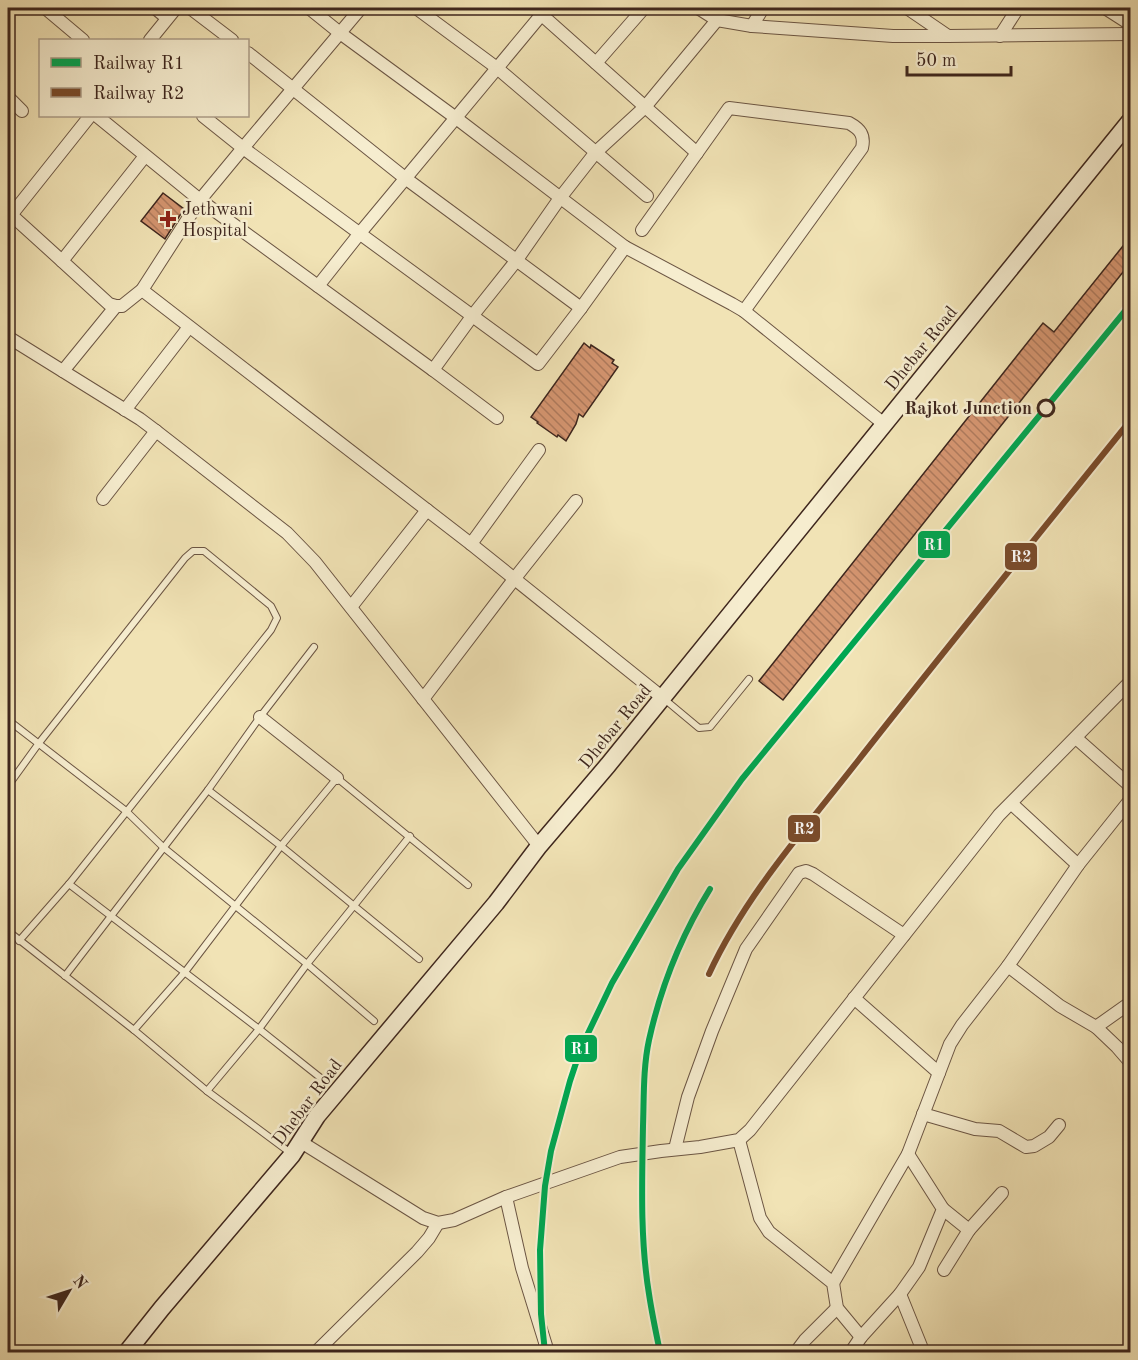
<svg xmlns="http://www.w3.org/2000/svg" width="1138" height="1360" font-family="'Old Standard TT',serif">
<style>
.building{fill:url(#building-back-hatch);stroke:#3e261d;stroke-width:1.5}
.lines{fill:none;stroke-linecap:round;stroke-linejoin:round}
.lane-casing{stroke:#6b5543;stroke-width:8}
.street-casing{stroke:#6b5543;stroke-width:14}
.secondary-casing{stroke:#3e261d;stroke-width:19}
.lane{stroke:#f6edcf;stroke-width:6}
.street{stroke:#f6edcf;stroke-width:12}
.secondary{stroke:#f6edcf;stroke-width:16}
.rail-1-casing{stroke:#f6edcf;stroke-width:10}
.rail-2-casing{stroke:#f6edcf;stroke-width:10}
.rail-1{stroke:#00a651;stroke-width:6}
.rail-2{stroke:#7a4b2a;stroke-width:6}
.poi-dot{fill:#8f2418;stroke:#f6edcf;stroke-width:2}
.stop-dot{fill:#f6edcf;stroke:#3e261d;stroke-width:3}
.labels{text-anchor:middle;stroke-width:5;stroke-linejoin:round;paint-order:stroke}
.poi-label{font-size:18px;fill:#3e261d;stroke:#f6edcf;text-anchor:start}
.street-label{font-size:18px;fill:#3e261d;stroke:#f6edcf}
.stop-label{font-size:18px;font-weight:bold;fill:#3e261d;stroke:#f6edcf;text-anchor:end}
.line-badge{stroke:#f6edcf;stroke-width:2}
.badge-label{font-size:16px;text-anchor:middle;font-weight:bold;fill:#fff}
</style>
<defs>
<pattern id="building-back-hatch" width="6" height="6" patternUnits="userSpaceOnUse" patternTransform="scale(1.5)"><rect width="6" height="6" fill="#d3946f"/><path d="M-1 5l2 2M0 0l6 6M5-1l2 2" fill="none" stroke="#ad795b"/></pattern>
</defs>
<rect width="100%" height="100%" fill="#f1e3b5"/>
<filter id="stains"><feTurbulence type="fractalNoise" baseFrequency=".00333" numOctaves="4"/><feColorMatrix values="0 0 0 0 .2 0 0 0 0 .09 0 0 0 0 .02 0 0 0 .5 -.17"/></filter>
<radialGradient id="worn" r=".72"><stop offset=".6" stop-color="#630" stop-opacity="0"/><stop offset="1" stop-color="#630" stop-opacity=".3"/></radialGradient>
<!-- building -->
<g class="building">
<path d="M163 193 184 209 165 239 141 221Z"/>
<path d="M1131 236V262L783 700 759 681 1043 323 1054 332Z"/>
<path d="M584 343 590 348 591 345 614 360 612 363 618 367 583 417 579 414 576 424 566 441 558 435 557 437 537 423 538 422 531 417Z"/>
</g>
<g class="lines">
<defs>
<g id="lane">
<path d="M663 698 699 728 710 727 749 679"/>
<path d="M8 720 126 811 163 847 307 964 374 1021"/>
<path d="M8 786 39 743 185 558 193 551H204L271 606 277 618 271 630 69 884 19 941"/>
<path d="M208 790 281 846 419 959"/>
<path d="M69 884 259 1029 322 1079"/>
<path d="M8 931 134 1030 207 1091 292 1154"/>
<path d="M65 976 208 790 260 717 314 647"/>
<path d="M134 1030 185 972 281 846 337 778 468 885"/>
<path d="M207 1091 259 1029 307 964 410 836"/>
</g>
<g id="street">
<path d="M45 8 83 40"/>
<path d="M155 8 167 18"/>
<path d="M190 8 232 40"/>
<path d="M309 8 340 33 456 118 625 247 732 304 744 311 884 424"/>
<path d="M416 8 497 68 647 196"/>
<path d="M534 8 697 153"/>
<path d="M698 8 717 20 752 26 893 36H948"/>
<path d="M907 8 948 36 1130 34"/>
<path d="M1105 8 1130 24"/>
<path d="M752 26 763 8"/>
<path d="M1000 36 1018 8"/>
<path d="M150 40 176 8"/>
<path d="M248 53 405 178 581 308"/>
<path d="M596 63 644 8"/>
<path d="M8 97 22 111"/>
<path d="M97 116 200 200 433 370 473 315 516 261 560 198 596 152 645 107 717 20"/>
<path d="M203 116 243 148 538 364 581 308 625 247"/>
<path d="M145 156 62 261 109 304 116 306H122L142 290 200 200 243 148 361 8"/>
<path d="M8 212 62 261"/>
<path d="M8 219 90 116"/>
<path d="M642 230 729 108 849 123C860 129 865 135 862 148L744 311"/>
<path d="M318 286 360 233 547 8"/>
<path d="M142 290 471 544 663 698"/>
<path d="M8 337 140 419 156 431 287 533 315 562 539 846"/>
<path d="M433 370 497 418"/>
<path d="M63 371 116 306"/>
<path d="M125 410 189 327"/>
<path d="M103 499 156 431"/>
<path d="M471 544 539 450"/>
<path d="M351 607 427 510"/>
<path d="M423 699 515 578 576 501"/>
<path d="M260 717 337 778"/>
<path d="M1076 738 1128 784 1130 789"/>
<path d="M1078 865 1130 800"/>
<path d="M1008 966 1060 1006 1096 1027 1117 1047 1130 1062"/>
<path d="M854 998 939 1073"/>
<path d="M1096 1027 1130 1003"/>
<path d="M923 1114 975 1129 999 1131 1026 1147 1034 1146 1049 1137 1059 1125"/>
<path d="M739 1140 760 1218 769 1232 833 1283 837 1308 861 1337 900 1294 919 1267 943 1209 908 1154"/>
<path d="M301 1142 423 1218 438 1223 454 1220 506 1197 620 1157 661 1151 700 1147 739 1140 750 1130 999 815 1130 682"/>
<path d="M675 1149 688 1097 712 1031 746 949 799 873 806 871 813 874 904 935"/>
<path d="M506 1197 522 1268 548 1352"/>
<path d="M943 1209 969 1230 944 1270"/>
<path d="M969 1230 1002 1193"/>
<path d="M833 1283 908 1154 950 1044 962 1025 1008 966 1078 865 1012 804"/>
<path d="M900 1294 921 1346 922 1352"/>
<path d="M316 1352 417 1252 429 1238 438 1223"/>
<path d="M796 1352 805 1340 837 1308"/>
<path d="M851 1352 861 1337"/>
</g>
<path id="secondary" d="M127 1352 162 1308 292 1155 317 1116 496 903 539 846 608 765 1130 121"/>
</defs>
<!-- lane casing -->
<use href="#lane" class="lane-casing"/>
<!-- street casing -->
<use href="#street" class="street-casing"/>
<!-- secondary casing -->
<use href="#secondary" class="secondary-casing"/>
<!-- lane -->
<use href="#lane" class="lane"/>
<!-- street -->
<use href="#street" class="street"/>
<!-- secondary -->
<use href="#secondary" class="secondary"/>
<defs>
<g id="rail-1">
<path d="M545 1352 541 1314 540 1250 545 1186 551 1151 570 1081 581 1048 612 983 678 869 742 779 1130 305"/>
<path d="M660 1352C656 1333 652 1314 649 1294 640 1239 642 1182 643 1126 644 1097 643 1068 649 1040 661 986 681 936 710 889"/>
</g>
<path id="rail-2" d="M709 974C745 896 804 830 857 762 947 647 1039 534 1130 421"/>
</defs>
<!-- rail-1 casing -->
<use href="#rail-1" class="rail-1-casing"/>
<!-- rail-2 casing -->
<use href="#rail-2" class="rail-2-casing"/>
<!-- rail-1 -->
<use href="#rail-1" class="rail-1"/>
<!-- rail-2 -->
<use href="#rail-2" class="rail-2"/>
</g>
<!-- markers -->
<path class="poi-dot" d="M165 210h6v6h6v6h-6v6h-6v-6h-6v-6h6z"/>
<circle class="stop-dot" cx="1046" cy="408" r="8"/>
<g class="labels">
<!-- poi labels -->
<g class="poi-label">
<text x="182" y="215">Jethwani<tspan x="182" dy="21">Hospital</tspan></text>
</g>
<!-- street labels -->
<g class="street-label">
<text transform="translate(921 348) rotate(-51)" y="6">Dhebar Road</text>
<text transform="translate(615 726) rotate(-51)" y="6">Dhebar Road</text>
<text transform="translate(307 1102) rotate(-53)" y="6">Dhebar Road</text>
</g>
<!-- stop labels -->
<g class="stop-label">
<text x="1032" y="414">Rajkot Junction</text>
</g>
</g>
<g class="line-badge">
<rect x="917" y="530" width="34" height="29" rx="6" fill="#00a651"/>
<rect x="1004" y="542" width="34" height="29" rx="6" fill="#7a4b2a"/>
<rect x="787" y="814" width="34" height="29" rx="6" fill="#7a4b2a"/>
<rect x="564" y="1034" width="34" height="29" rx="6" fill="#00a651"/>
</g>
<g class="badge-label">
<text x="934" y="550">R1</text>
<text x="1021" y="562">R2</text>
<text x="804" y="834">R2</text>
<text x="581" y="1054">R1</text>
</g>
<!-- margin -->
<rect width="1138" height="1360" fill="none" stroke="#f1e3b5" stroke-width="30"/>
<rect x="9" y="9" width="1120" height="1342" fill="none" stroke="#3e261d" stroke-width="3"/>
<rect x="15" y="15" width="1108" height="1330" fill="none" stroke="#3e261d" stroke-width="1.5"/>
<!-- legend -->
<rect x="39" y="39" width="210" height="78" fill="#f6edcf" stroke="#ac9d88" stroke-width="1.5"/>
<rect x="51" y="58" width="30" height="9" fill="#00a651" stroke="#ac9d88" stroke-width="1.5"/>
<text x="93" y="69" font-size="18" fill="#3e261d">Railway R1</text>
<rect x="51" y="88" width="30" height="9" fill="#7a4b2a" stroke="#ac9d88" stroke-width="1.5"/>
<text x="93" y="99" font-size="18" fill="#3e261d">Railway R2</text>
<!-- north arrow -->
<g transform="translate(69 1291) rotate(51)" stroke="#f6edcf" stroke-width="4.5" paint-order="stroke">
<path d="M0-4.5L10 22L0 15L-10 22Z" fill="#3e261d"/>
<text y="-9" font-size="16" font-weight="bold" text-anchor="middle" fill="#3e261d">N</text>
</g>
<!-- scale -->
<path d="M907 66v9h104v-9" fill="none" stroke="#3e261d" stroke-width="3"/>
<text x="916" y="66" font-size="18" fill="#3e261d" stroke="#f6edcf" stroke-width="4.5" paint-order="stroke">50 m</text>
<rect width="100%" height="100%" filter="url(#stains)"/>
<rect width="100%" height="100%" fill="url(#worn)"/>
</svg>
